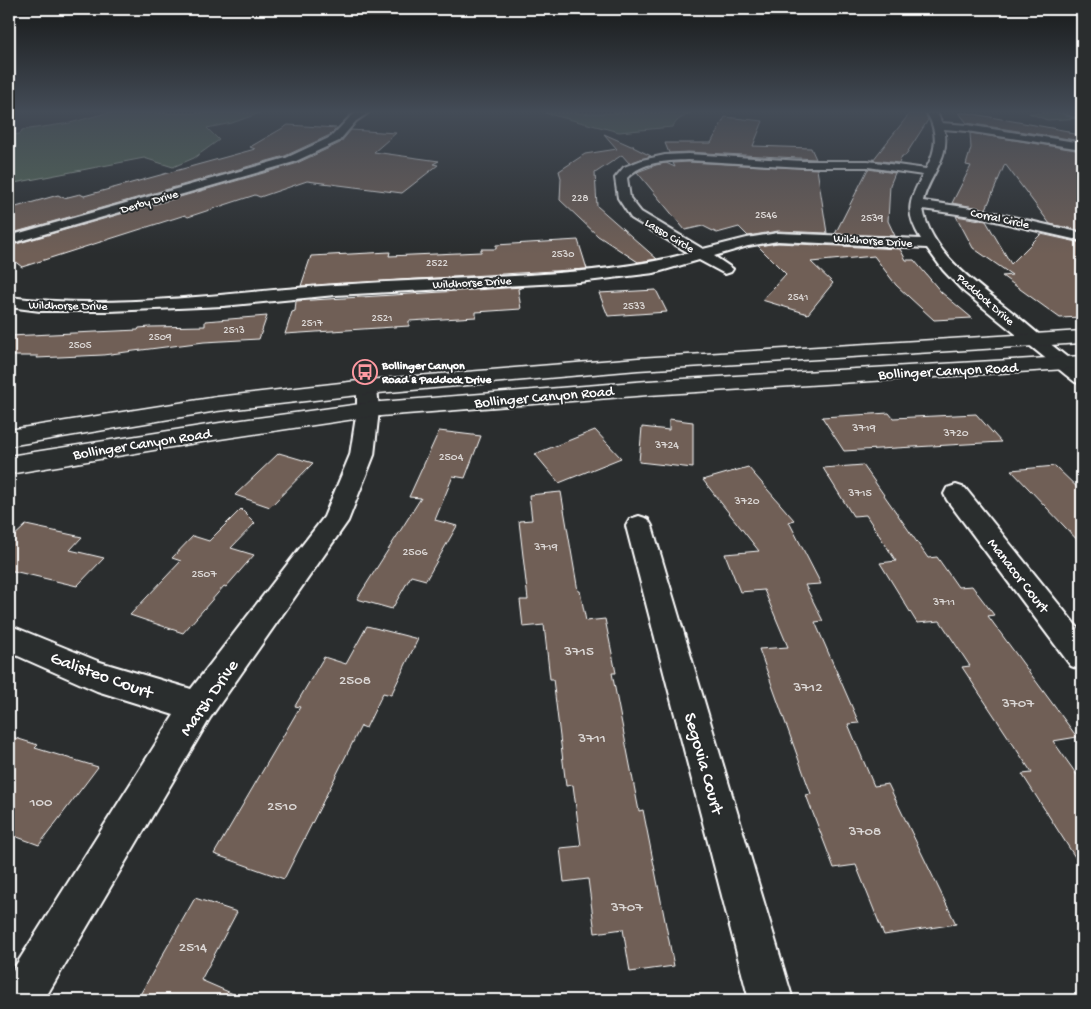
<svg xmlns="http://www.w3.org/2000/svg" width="1091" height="1009" font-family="'Gochi Hand',sans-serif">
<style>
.green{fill:#546a56;stroke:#aab4aa}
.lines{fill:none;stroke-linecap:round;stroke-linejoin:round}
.stream{fill:#94a6a9;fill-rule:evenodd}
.building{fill:#6f5e56;stroke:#fff}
.minor-casing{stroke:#fff;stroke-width:4}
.secondary-casing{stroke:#fff;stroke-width:3}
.minor{fill:#2a2d2e;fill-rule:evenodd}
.secondary{fill:#2a2d2e;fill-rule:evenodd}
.labels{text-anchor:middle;stroke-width:4;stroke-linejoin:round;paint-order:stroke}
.far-number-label{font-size:11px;fill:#dbd7d5}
.far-street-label{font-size:12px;fill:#fff;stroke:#2a2d2e}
.far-poi-label{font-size:12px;font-weight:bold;fill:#fff;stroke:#2a2d2e;text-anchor:start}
.number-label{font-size:12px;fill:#dbd7d5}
.street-label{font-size:15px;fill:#fff;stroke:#2a2d2e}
.near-number-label{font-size:15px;fill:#dbd7d5}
.near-street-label{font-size:18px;fill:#fff;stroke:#2a2d2e}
</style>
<rect width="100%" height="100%" fill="#2a2d2e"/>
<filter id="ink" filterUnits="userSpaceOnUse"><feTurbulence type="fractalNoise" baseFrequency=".02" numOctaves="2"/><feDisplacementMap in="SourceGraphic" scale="10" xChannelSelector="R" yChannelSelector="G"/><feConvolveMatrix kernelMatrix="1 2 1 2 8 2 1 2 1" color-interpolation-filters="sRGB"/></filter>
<g filter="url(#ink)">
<!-- green -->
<g class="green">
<path d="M106 113H260L232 123 207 128 219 140 194 158 173 167 144 158 9 184V135L20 134 22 130 70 123Z"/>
<path d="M545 113H690L678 120 672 127 619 132Z"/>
<path d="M1029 113H1082V118L1047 120Z"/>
</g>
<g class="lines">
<!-- stream -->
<path class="stream" d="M1058 113C1066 113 1073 117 1082 117V119H1074Z"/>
</g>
<!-- building -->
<g class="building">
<path d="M910 113H925L928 120 905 156H902L899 163 873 160Z"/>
<path d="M959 113H968L1068 131V133L1082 135V141L967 123Z"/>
<path d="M725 117 763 121 753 146 811 148 816 159 688 152 669 153 665 143H711Z"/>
<path d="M288 125 337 128 330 135 285 156 9 234V209L58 195 64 198 80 194 84 196 255 149 250 147Z"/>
<path d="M351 130 396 133 374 152 439 161 433 164 438 165 402 193 307 181 260 197 255 195 188 217 185 215 22 267 9 257V246L295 164 340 143Z"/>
<path d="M970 133 1082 151V231L1050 224 1005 164 986 209 952 203 971 166 966 165 971 148Z"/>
<path d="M604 134 631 146H634L633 147 651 156 629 163 622 155 595 173 597 206 657 259 638 262 598 236 560 200 561 178 559 171 585 154 617 149Z"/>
<path d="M688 162 817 169 827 233 778 231 748 236 739 227 717 233 703 226 685 230 637 172 656 165 666 163 675 167 673 163Z"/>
<path d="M868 169 895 173 890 185 888 221 895 236 835 234Z"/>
<path d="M956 216 986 221 1011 264 1041 234 1082 243V317L1060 318 1002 276 1012 275 973 248Z"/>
<path d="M578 240 587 269 301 286 311 256 390 252 389 256 481 252V249H496V245Z"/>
<path d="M778 243 900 249 906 260H914L941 292 972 318 934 320 896 285 874 256 811 262 833 283 808 314 762 300 786 274 758 246Z"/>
<path d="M523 287 518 289 521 309 476 312V317L409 321V326L285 334 292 312 295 311 296 301Z"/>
<path d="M656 290 667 312 608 316 599 293Z"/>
<path d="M267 316 259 339 204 342 103 355 37 358 38 356H9V336L138 330 139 328 150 327 205 326V321Z"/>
<path d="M889 413 893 418 976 414 1001 442 844 451 822 417Z"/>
<path d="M669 419 693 422V468L639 462 642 427 669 430Z"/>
<path d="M595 430 621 458 559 483 535 454Z"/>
<path d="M439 431 481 436 465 478 453 476 435 520 457 526 426 580 411 576 392 609 357 599 421 498 409 497Z"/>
<path d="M279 453 313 463 270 507 235 495Z"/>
<path d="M863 465 928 558 937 557 958 587 972 586 994 615 988 616 1077 737 1053 741 1082 782V868L1022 774 1032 773 962 667 970 666 940 621 917 623 880 563 896 561 866 515 853 516 823 468Z"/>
<path d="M1055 466 1082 492V545L1011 470Z"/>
<path d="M748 467 794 520 789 522 821 584 805 585 823 621 815 622 859 723 848 724 874 786 888 784 956 924 884 935 856 865 834 868 806 795 811 794 759 649 788 647 764 590 740 592 725 554 759 551 703 480Z"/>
<path d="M561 492 578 591H580L586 621 605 619 616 673H612L639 811 643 810 674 966 630 972 623 929 595 933 588 879 564 882 560 848 581 846 573 785 566 786 553 679H550L544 625 523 627 520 600H528L519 521 532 520 529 495Z"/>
<path d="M241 509 255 523 231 548 254 555 226 587 224 586 183 633 130 615 181 561 172 558 193 536 209 541Z"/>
<path d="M26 525 82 537 70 550 104 558 77 586 9 570V541Z"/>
<path d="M367 626 418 639 391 695 383 693 366 728 361 726 284 879 214 854 300 707 295 706 324 657 346 664Z"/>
<path d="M9 736 38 745 35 748 98 767 39 845 9 834Z"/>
<path d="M195 898 237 912 201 980 247 1000H137Z"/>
</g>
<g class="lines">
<defs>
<g id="minor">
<path d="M356 113H368L356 121 339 141 294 162 9 244V236L286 158 331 137 350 117Z"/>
<path d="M927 113H937L942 123 967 125 1082 143V149L967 131 944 129C951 158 929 175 923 201L978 209 1082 233V241L978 217 923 209C931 256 983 288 1017 316 1038 334 1060 352 1082 369V384L1075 382 1066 375 963 291 943 270 927 248 778 241 748 246 714 256 733 269 731 272 725 274 699 260 654 273 579 282 335 295 223 306 110 311H40L9 307V297C118 311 228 292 336 285 395 281 454 279 514 276 573 272 631 269 689 253L631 218 618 198 615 178 624 167 642 160 665 155 688 154 803 161H868L926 169C937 149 938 133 927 113ZM688 160 803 167H868L923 175C908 201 905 213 921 239L778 233 747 238 703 249 641 212 630 198 627 178C642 161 667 161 688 160Z"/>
<path d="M367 381 374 383 377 387 379 410 374 455 348 521 210 718 44 1000H9V976L174 715 97 691 9 652V625L100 662 191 689 324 517 350 455 357 410V387L360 383Z"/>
<path d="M956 485 965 488 1082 633V670L1071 666 947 500 944 494 947 488Z"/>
<path d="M639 516 648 519 652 526 793 1000H749L626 526 630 519Z"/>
</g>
<g id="secondary">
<path d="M1082 331V343L638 370 367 394 217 411 9 446V430L217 397 367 380 638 358Z"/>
<path d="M1082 356V368L648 395 368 417 220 439 9 474V456L220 423 368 403 648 381Z"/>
</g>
</defs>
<!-- minor casing -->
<use href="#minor" class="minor-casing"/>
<!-- secondary casing -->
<use href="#secondary" class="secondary-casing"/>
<!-- minor -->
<use href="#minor" class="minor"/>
<!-- secondary -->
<use href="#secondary" class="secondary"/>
</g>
</g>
<!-- sky -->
<linearGradient id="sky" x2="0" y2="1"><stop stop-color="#171919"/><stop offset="0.44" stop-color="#444c57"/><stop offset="1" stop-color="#444c57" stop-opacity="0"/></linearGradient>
<rect width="1091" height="254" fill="url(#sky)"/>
<!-- icons -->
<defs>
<symbol id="bus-ring" viewBox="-11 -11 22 22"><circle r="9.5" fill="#2a2d2e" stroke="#ff9aa2" stroke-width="1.5"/><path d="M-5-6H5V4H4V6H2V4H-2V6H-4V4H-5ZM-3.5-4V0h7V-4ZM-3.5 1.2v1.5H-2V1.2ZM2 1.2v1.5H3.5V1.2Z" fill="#ff9aa2"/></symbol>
</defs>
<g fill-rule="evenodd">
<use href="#bus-ring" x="351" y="358" width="28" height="28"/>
</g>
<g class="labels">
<!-- far-number labels -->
<g class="far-number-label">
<text x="580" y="201">228</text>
<text x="766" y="218">2546</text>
<text x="872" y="221">2539</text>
<text x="563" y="257">2530</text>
<text x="437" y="266">2522</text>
<text x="798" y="300">2541</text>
<text x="634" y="309">2533</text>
<text x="382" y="321">2521</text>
<text x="312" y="326">2517</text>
<text x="234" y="333">2513</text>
<text x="160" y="340">2509</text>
<text x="80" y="348">2505</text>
</g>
<!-- far-street labels -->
<g class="far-street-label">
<text transform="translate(149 201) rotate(-16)" y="4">Derby Drive</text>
<text transform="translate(1000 218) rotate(12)" y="4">Corral Circle</text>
<text transform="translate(670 235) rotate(31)" y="4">Lasso Circle</text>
<text transform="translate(873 240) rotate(4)" y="4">Wildhorse Drive</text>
<text transform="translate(472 282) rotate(-3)" y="4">Wildhorse Drive</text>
<text transform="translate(986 299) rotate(41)" y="4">Paddock Drive</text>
<text transform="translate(68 305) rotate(1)" y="4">Wildhorse Drive</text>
</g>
<!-- far-poi labels -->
<g class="far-poi-label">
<text x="382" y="369">Bollinger Canyon<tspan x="382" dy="14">Road &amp; Paddock Drive</tspan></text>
</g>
<!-- number labels -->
<g class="number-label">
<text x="864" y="431">3719</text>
<text x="956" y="436">3720</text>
<text x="667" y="448">3724</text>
<text x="451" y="460">2504</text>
<text x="860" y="496">3715</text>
<text x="747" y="504">3720</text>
<text x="546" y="550">3719</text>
<text x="415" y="555">2506</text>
<text x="204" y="577">2507</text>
<text x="944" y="605">3711</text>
</g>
<!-- street labels -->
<g class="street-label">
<text transform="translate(948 370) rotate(-3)" y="5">Bollinger Canyon Road</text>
<text transform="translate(544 396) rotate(-5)" y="5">Bollinger Canyon Road</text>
<text transform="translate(142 443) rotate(-9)" y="5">Bollinger Canyon Road</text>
<text transform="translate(1019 575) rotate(52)" y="5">Manacor Court</text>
</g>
<!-- near-number labels -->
<g class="near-number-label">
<text x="579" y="655">3715</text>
<text x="355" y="684">2508</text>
<text x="808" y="691">3712</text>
<text x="1018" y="707">3707</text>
<text x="592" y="742">3711</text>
<text x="41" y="806">100</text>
<text x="282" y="810">2510</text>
<text x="865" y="835">3708</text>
<text x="627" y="911">3707</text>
<text x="193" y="951">2514</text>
</g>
<!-- near-street labels -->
<g class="near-street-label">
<text transform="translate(102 674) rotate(20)" y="6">Galisteo Court</text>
<text transform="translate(208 697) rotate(-55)" y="6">Marsh Drive</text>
<text transform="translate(705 763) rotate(74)" y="6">Segovia Court</text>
</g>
</g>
<!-- margin -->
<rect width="1091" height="1009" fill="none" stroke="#2a2d2e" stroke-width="30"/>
<rect x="15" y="15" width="1061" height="979" fill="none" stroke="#fff" stroke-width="2" filter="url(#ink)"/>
</svg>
